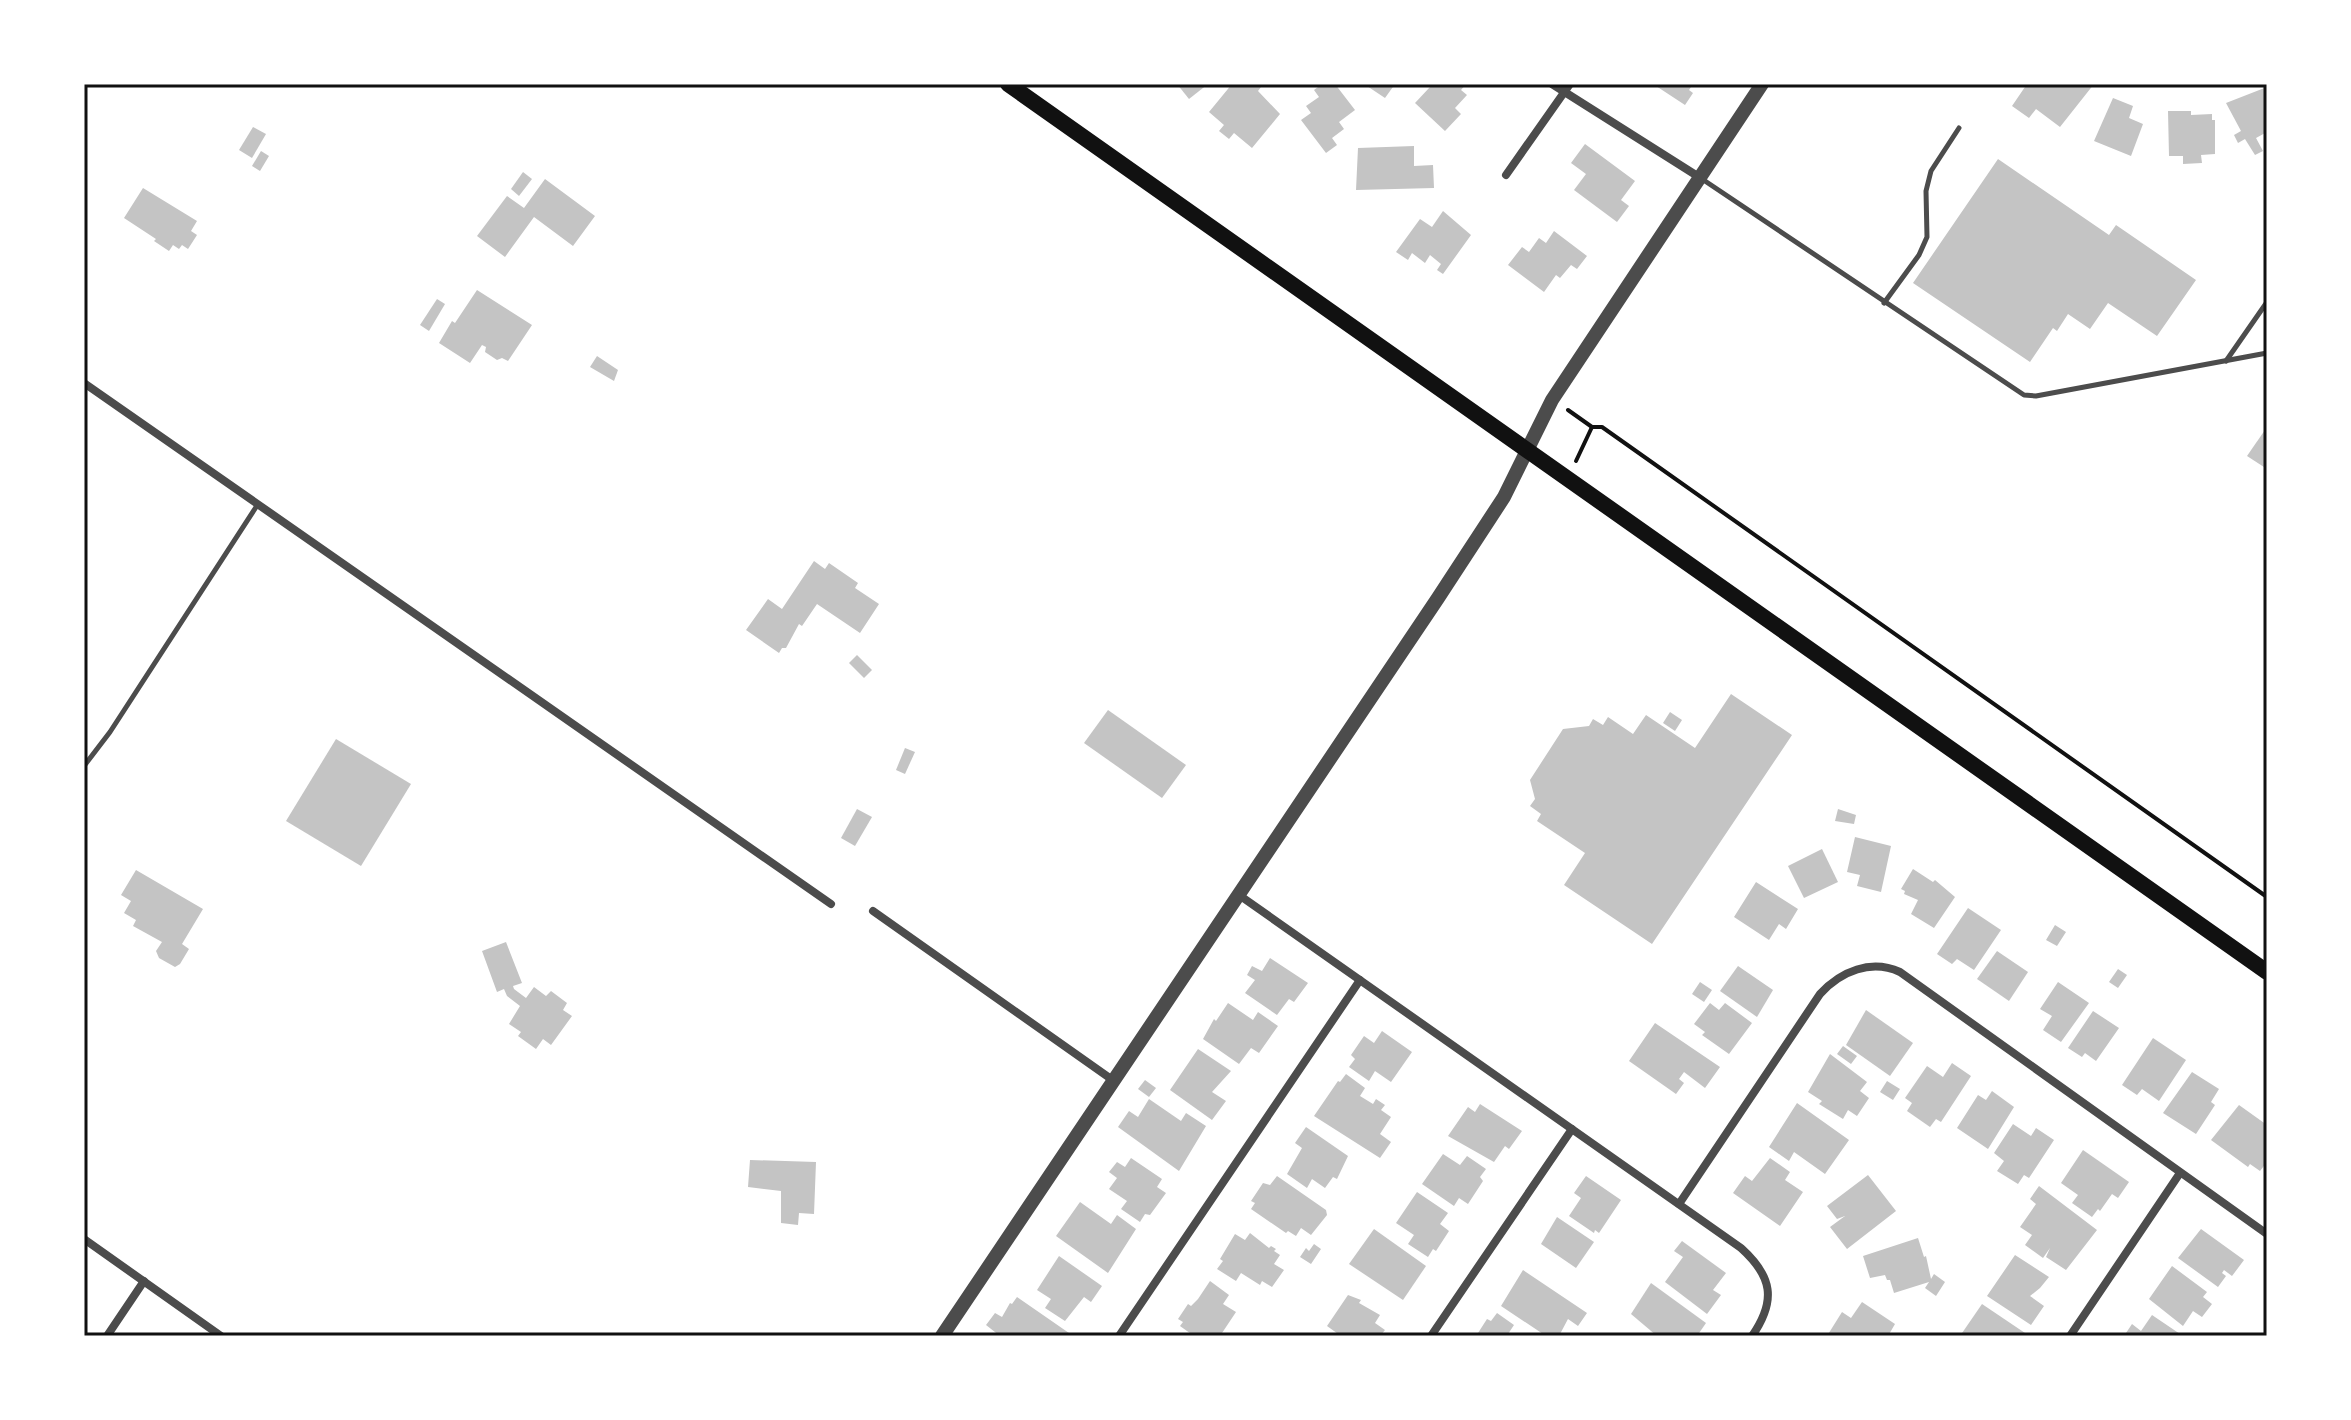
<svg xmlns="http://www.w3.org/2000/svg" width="2351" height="1420" font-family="'Public Sans',sans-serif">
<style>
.building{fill:#c4c4c4}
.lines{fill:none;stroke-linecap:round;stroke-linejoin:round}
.path{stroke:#111;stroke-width:4}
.service{stroke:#4c4c4c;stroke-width:5}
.minor{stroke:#4c4c4c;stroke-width:8}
.tertiary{stroke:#4c4c4c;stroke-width:14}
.primary{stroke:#111;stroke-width:16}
.neatline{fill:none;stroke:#111;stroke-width:3}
</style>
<rect width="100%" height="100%" fill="#fff"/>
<!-- building -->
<g class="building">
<path d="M1177 84H1208L1189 99Z"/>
<path d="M1232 84H1257L1261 87 1258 91 1280 114 1252 148 1234 133 1229 139 1219 131 1224 125 1209 112Z"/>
<path d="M1322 84H1335L1355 110 1339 122 1344 129 1332 138 1337 145 1326 153 1301 120 1311 113 1306 106 1319 97 1314 90Z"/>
<path d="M1364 84H1395L1385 98Z"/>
<path d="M1427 84H1466L1461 90 1467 95 1455 108 1461 114 1445 131 1415 103 1430 87Z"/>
<path d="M1653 84H1693L1689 90 1693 93 1685 105Z"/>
<path d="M2027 84H2094L2060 127 2036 109 2029 118 2012 106Z"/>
<path d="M2267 87V132L2256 138 2263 151 2255 155 2245 139 2238 143 2234 135 2241 131 2226 103Z"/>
<path d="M2113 98 2133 106 2129 118 2143 124 2131 156 2094 141Z"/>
<path d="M2168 111H2191V115L2212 114V120H2215V154L2201 155 2202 163 2183 164V156H2169Z"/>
<path d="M253 127 266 134 252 158 239 150Z"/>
<path d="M1585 144 1635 181 1621 200 1629 206 1617 222 1574 190 1586 174 1571 163Z"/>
<path d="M1414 146V166L1433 165 1434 188 1356 190 1358 148Z"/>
<path d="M261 151 269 156 260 171 252 166Z"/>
<path d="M1998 159 2109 235 2116 225 2196 280 2157 336 2108 303 2090 329 2068 314 2057 331 2053 328 2030 362 1913 283Z"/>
<path d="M523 172 532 179 519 196 511 189Z"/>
<path d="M545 179 595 216 573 246 534 217 505 257 477 236 507 196 524 208Z"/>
<path d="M143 188 197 221 191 231 197 235 188 249 182 245 179 249 173 245 169 251 154 241 156 239 124 218Z"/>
<path d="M1443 211 1471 235 1443 274 1437 270 1441 264 1430 255 1425 263 1412 253 1408 260 1396 252 1420 219 1432 227Z"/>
<path d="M1554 231 1587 256 1577 269 1571 265 1560 278 1556 275 1544 292 1508 265 1522 247 1529 252 1539 238 1546 243Z"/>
<path d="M477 290 532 325 508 361 502 358 497 360 485 352 486 347 482 345 470 363 439 343 452 321 455 323Z"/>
<path d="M437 299 445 304 429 331 420 325Z"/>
<path d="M597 356 618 370 614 381 590 367Z"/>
<path d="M2267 427V469L2247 456Z"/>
<path d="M814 561 825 569 829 563 858 583 855 588 879 604 860 633 817 604 802 626 799 624 786 648H782L779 653 746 630 768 599 782 609Z"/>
<path d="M857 655 872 670 864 678 849 663Z"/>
<path d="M1731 694 1792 735 1652 944 1564 885 1585 853 1537 821 1541 814 1530 806 1535 799 1530 780 1563 729 1589 726 1593 719 1603 725 1608 717 1633 734 1646 715 1695 748Z"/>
<path d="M1108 710 1186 765 1162 798 1084 743Z"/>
<path d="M1670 712 1682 720 1675 731 1663 723Z"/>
<path d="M336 739 411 784 361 866 286 821Z"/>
<path d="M905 748 915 752 905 774 896 770Z"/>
<path d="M857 809 872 817 855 846 841 838Z"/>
<path d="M1838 809 1856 815 1854 824 1835 821Z"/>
<path d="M1855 837 1891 846 1881 892 1857 886 1860 875 1847 872Z"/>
<path d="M1822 849 1838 882 1804 898 1788 866Z"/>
<path d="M1913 869 1933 882 1935 880 1955 897 1934 928 1911 914 1918 900 1904 894 1905 891 1901 889Z"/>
<path d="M136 870 203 909 182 944 189 949 180 964 175 967 159 958 156 951 162 942 133 926 136 920 124 913 131 901 121 895Z"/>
<path d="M1756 882 1798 909 1786 929 1779 924 1769 940 1734 917Z"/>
<path d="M1968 908 2001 930 1974 970 1957 959 1952 964 1937 954Z"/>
<path d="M2055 925 2066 932 2057 946 2046 940Z"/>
<path d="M506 942 522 983 513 986 514 989 526 998 534 987 546 996 551 991 567 1003 563 1010 572 1016 551 1045 543 1039 536 1049 518 1036 521 1032 509 1024 520 1006 507 996 504 989 497 992 482 951Z"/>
<path d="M1997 951 2028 972 2009 1001 1977 979Z"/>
<path d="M1270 958 1308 983 1294 1002 1289 999 1277 1015 1245 993 1255 980 1247 975 1252 966 1262 971Z"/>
<path d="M1738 966 1773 990 1757 1017 1720 991Z"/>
<path d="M2118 969 2127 975 2118 988 2109 982Z"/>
<path d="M1700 982 1712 990 1704 1002 1692 994Z"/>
<path d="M2058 982 2089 1003 2061 1042 2043 1030 2052 1016 2040 1009Z"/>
<path d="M1228 1003 1253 1020 1258 1012 1278 1026 1259 1053 1251 1048 1239 1064 1203 1039 1214 1019 1216 1021Z"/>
<path d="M1710 1003 1719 1010 1725 1003 1752 1023 1729 1054 1702 1035 1705 1032 1694 1024Z"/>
<path d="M1866 1010 1913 1043 1890 1076 1846 1045Z"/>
<path d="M2093 1011 2119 1028 2096 1061 2085 1053 2082 1057 2068 1048Z"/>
<path d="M1655 1023 1720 1067 1705 1088 1684 1072 1679 1079 1684 1083 1676 1094 1629 1061Z"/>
<path d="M1382 1031 1412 1052 1391 1082 1375 1071 1369 1081 1349 1067 1355 1059 1351 1055 1364 1036 1374 1043Z"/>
<path d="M2153 1038 2186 1060 2159 1101 2142 1089 2137 1095 2122 1085Z"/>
<path d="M1843 1046 1857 1056 1851 1064 1837 1054Z"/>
<path d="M1198 1049 1231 1071 1212 1092 1226 1101 1212 1120 1170 1090Z"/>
<path d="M1830 1054 1867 1082 1860 1091 1869 1098 1857 1116 1848 1110 1843 1119 1819 1104 1822 1101 1808 1092Z"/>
<path d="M1952 1063 1971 1076 1941 1122 1936 1119 1930 1127 1907 1111 1912 1103 1905 1098 1927 1066 1943 1077Z"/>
<path d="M2192 1072 2219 1089 2211 1102 2215 1105 2196 1134 2163 1113Z"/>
<path d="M1346 1074 1365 1088 1360 1096 1373 1104 1376 1099 1385 1105 1381 1110 1391 1117 1380 1134 1391 1142 1380 1158 1314 1116 1338 1081 1340 1082Z"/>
<path d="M1145 1080 1156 1088 1149 1097 1138 1089Z"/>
<path d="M1887 1081 1900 1089 1893 1100 1880 1092Z"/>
<path d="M1992 1091 2014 1107 1988 1149 1957 1128 1978 1095 1986 1100Z"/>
<path d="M1149 1099 1181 1121 1186 1113 1206 1126 1179 1171 1118 1127 1129 1111 1138 1117Z"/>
<path d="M1797 1103 1849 1140 1825 1174 1794 1152 1789 1161 1769 1147Z"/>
<path d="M1480 1104 1522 1131 1509 1149 1505 1146 1494 1162 1448 1136 1468 1107 1475 1112Z"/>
<path d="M2239 1105 2267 1125V1140L2264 1144 2267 1146V1162L2260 1171 2250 1164 2248 1167 2211 1140Z"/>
<path d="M2013 1124 2031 1136 2036 1128 2054 1140 2029 1178 2024 1175 2018 1184 1997 1171 2004 1161 1994 1153Z"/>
<path d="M1306 1127 1348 1156 1337 1179 1333 1177 1325 1188 1312 1179 1307 1188 1287 1174 1302 1148 1295 1143Z"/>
<path d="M2083 1150 2129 1182 2118 1198 2112 1194 2100 1211 2098 1209 2092 1217 2072 1203 2078 1195 2061 1183Z"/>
<path d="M1443 1154 1460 1165 1467 1156 1486 1169 1480 1177 1483 1181 1468 1204 1459 1198 1454 1206 1422 1184Z"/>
<path d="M1131 1158 1162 1179 1157 1187 1166 1193 1150 1215 1145 1214 1140 1222 1121 1209 1127 1201 1109 1189 1117 1178 1109 1172 1117 1162 1125 1167Z"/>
<path d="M1770 1158 1790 1172 1785 1180 1803 1192 1780 1226 1733 1193 1745 1176 1752 1181Z"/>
<path d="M750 1160 816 1162 814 1214 799 1213 798 1225 781 1223V1191L748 1187Z"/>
<path d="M1868 1175 1896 1211 1847 1249 1830 1227 1845 1216 1837 1219 1827 1206Z"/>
<path d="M1277 1176 1326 1210 1327 1215 1311 1235 1301 1228 1296 1236 1288 1231 1286 1233 1251 1209 1255 1203 1251 1201 1263 1183 1270 1185Z"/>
<path d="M1586 1176 1621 1200 1599 1233 1595 1230 1594 1233 1569 1216 1581 1198 1574 1193Z"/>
<path d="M2039 1186 2097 1230 2066 1270 2046 1257 2050 1248 2043 1258 2025 1245 2032 1235 2020 1227 2036 1204 2030 1199Z"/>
<path d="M1417 1192 1448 1213 1440 1224 1449 1231 1436 1251 1433 1249 1428 1257 1408 1244 1414 1235 1396 1223Z"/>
<path d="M1080 1202 1111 1224 1117 1215 1136 1229 1108 1273 1056 1236Z"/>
<path d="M1557 1217 1594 1242 1576 1268 1541 1244Z"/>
<path d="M1374 1229 1426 1266 1403 1300 1349 1264Z"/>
<path d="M2201 1229 2244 1260 2232 1276 2224 1270 2222 1273 2226 1276 2218 1287 2178 1258Z"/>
<path d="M1250 1233 1269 1248 1271 1246 1276 1249 1274 1251 1280 1255 1274 1264 1284 1270 1272 1287 1262 1281 1260 1285 1241 1273 1236 1281 1217 1269 1223 1261 1220 1259 1235 1234 1245 1240Z"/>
<path d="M1918 1238 1924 1257 1926 1256 1931 1279 1934 1274 1945 1282 1936 1296 1925 1288 1929 1282 1894 1293 1890 1280H1887L1885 1275 1870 1278 1863 1256Z"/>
<path d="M1682 1241 1726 1273 1713 1290 1721 1295 1707 1314 1665 1282 1683 1257 1674 1251Z"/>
<path d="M1314 1244 1321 1249 1311 1264 1300 1257 1306 1248 1309 1251Z"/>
<path d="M2015 1255 2049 1277 2040 1288 2030 1296 2044 1306 2031 1325 1987 1296Z"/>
<path d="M1059 1256 1102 1286 1091 1302 1084 1297 1065 1321 1045 1308 1051 1299 1037 1290Z"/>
<path d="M2172 1266 2207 1292 2203 1297 2212 1304 2202 1317 2193 1311 2183 1326 2149 1299Z"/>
<path d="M1523 1270 1587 1313 1578 1326 1568 1319 1560 1334 1546 1336 1501 1306Z"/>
<path d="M1210 1281 1229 1295 1223 1304 1236 1312 1220 1336H1194L1180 1326 1183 1322 1178 1319 1188 1304 1191 1306 1198 1299Z"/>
<path d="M1651 1283 1706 1323 1697 1336H1657L1631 1314Z"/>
<path d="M1348 1295 1361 1300 1359 1303 1380 1315 1375 1323 1385 1330 1380 1336H1341L1327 1326Z"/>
<path d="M1017 1297 1069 1333 1067 1336H1000L986 1325 995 1313 1002 1317 1010 1303 1012 1304Z"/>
<path d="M1862 1302 1895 1324 1888 1336H1827L1842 1312 1851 1318Z"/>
<path d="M1982 1304 2025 1333 2023 1336H1960Z"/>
<path d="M1497 1313 1514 1325 1508 1334 1511 1336H1483L1478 1333 1487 1319 1491 1321Z"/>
<path d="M2152 1315 2183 1336H2124L2132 1324 2141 1331Z"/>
</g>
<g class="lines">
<!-- path -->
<g class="path">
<path d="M1568 410 1592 427H1602L2267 897"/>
<path d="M1576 461 1592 427"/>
</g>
<!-- service -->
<g class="service">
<path d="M1702 179 2024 395 2036 396 2267 353"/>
<path d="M1884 303 1919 255 1927 237 1926 191 1931 171 1959 128"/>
<path d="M2226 361 2267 302"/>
<path d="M84 766 110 732 258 504"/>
</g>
<!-- minor -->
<g class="minor">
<path d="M1552 84 1699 177"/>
<path d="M1506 175 1570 84"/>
<path d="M84 383 831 904"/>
<path d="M1239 895 1741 1248C1772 1276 1777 1300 1752 1336"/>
<path d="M873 911 1114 1081"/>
<path d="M1679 1204 1820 994C1841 971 1871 959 1900 972L2267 1234"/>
<path d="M84 1239 221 1336"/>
<path d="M107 1336 144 1281"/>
<path d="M1119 1336 1360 980"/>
<path d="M1431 1336 1572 1129"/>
<path d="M2070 1336 2180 1173"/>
</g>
<!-- tertiary -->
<path class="tertiary" d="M942 1336 1438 598 1504 497 1552 400 1762 84"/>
<!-- primary -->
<path class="primary" d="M1008 84 2267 972"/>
</g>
<!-- border -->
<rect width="2351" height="1420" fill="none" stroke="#ffffff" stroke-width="172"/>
<rect x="86" y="86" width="2179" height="1248" class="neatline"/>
</svg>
